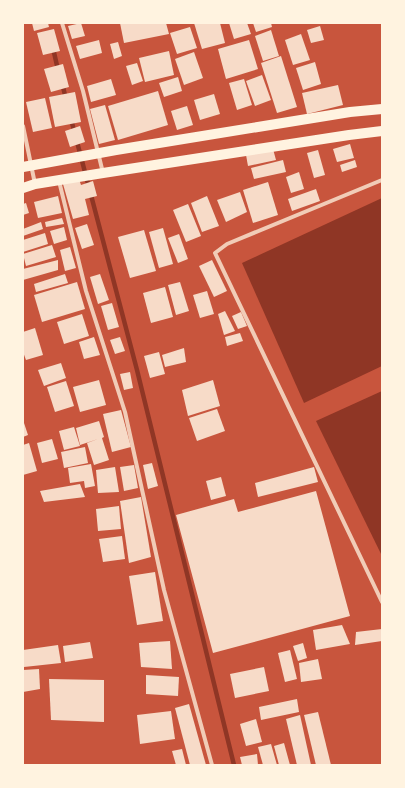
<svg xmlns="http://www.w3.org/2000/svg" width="405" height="788" font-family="Helvetica,sans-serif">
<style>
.water{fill:#8f3625}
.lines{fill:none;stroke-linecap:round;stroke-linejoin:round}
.stream{stroke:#8f3625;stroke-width:4.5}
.building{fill:#f7dbc8}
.minor{stroke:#f1ccb7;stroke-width:4}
.primary{stroke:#fff3e0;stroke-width:10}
</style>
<rect width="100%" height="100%" fill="#c8553d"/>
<!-- water -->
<g class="water">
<path d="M382 198V366L304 403 242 263Z"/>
<path d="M382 391V556L316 421Z"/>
</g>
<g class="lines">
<!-- stream -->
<g class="stream">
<path d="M53 48 58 70"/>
<path d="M62 83 66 99"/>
<path d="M71 119 137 370 234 765"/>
</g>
</g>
<!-- building -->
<g class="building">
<path d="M32 23H48L49 27 34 31Z"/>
<path d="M81 23 85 36 72 39 68 26Z"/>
<path d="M120 23H166L169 34 124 43Z"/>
<path d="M194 23H220L225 43 202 49Z"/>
<path d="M229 23H247L251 34 234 39Z"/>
<path d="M253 23H271L272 27 256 32Z"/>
<path d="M320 26 324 40 311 43 307 30Z"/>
<path d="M190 27 197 48 177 54 170 33Z"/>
<path d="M54 29 60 51 43 55 37 33Z"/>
<path d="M271 30 279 56 263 61 255 36Z"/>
<path d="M301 34 310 60 293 65 285 40Z"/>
<path d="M99 40 102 53 80 59 76 46Z"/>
<path d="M249 40 258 69 226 79 218 49Z"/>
<path d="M118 42 122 56 114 59 110 44Z"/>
<path d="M169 51 174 75 145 82 139 58Z"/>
<path d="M194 52 203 78 184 85 175 59Z"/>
<path d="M281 56 297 107 277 113 261 63Z"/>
<path d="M315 62 321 84 303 90 296 68Z"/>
<path d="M137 63 143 81 132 85 126 66Z"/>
<path d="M63 64 69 87 51 92 44 69Z"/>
<path d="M262 75 271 100 255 106 246 81Z"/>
<path d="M178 77 182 91 164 97 159 83Z"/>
<path d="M111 79 116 95 91 102 87 86Z"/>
<path d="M244 79 252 105 237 110 229 83Z"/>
<path d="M338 85 343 105 307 114 302 93Z"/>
<path d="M158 91 168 125 118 140 108 106Z"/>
<path d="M75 92 81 122 55 127 49 97Z"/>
<path d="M214 94 220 114 200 120 194 100Z"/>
<path d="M45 98 52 128 33 132 26 102Z"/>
<path d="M105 105 115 140 99 144 90 109Z"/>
<path d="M187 106 193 125 177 130 171 111Z"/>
<path d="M80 126 85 142 70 147 65 131Z"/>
<path d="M350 144 354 158 337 162 333 149Z"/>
<path d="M273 149 276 160 248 166 246 155Z"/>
<path d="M318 150 325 175 314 178 307 153Z"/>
<path d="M283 160 286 172 254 179 251 168Z"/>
<path d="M355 160 357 167 342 172 340 165Z"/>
<path d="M299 172 304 189 291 193 286 177Z"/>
<path d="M79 179 81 185 93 181 97 196 85 199 89 215 73 219 63 184Z"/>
<path d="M268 182 278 215 253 223 243 190Z"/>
<path d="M316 189 320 201 292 211 288 199Z"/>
<path d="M240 192 247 212 226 222 217 200Z"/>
<path d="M58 196 62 213 38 218 34 202Z"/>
<path d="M207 196 219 226 202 232 191 203Z"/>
<path d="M26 203 29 213 23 215V204Z"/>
<path d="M188 204 201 236 186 242 173 210Z"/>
<path d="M62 218 64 224 46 227 45 222Z"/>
<path d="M41 222 43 229 23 236V229Z"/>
<path d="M87 224 94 245 82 249 75 228Z"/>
<path d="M64 227 67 240 54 244 50 231Z"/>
<path d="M163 228 173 264 159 268 149 232Z"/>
<path d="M144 230 156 271 130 278 118 237Z"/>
<path d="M45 233 48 244 23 252V240Z"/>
<path d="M179 234 188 259 178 263 168 238Z"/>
<path d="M52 245 56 257 26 266 23 254Z"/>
<path d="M70 247 76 268 65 271 60 250Z"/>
<path d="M58 260V270L23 280V269Z"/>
<path d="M212 260 227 291 214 297 199 266Z"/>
<path d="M65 274 68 283 36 292 34 284Z"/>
<path d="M100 274 109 300 98 304 90 277Z"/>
<path d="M77 282 85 309 42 322 34 295Z"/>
<path d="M180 282 189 311 176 315 168 285Z"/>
<path d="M165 287 173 317 151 323 143 293Z"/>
<path d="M207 291 214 314 200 318 193 295Z"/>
<path d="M112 303 119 327 108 330 101 306Z"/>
<path d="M225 311 235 331 224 335 218 314Z"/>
<path d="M241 312 247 326 238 329 232 316Z"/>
<path d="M82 314 89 336 64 344 57 322Z"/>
<path d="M35 328 43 355 26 360 23 352V332Z"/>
<path d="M240 333 243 341 227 346 225 337Z"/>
<path d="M94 337 100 355 84 359 79 342Z"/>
<path d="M120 337 125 351 115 354 110 340Z"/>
<path d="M184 348 186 362 165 367 162 355Z"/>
<path d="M159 352 165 374 150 378 144 356Z"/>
<path d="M61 363 66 378 44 386 38 370Z"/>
<path d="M130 372 133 388 124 390 120 374Z"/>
<path d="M99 380 106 405 80 412 73 387Z"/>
<path d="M213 380 220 406 188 416 182 390Z"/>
<path d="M66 381 74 406 55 412 47 387Z"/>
<path d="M217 409 225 431 197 441 189 418Z"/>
<path d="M121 410 131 447 112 452 103 414Z"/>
<path d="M23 420 28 435 23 437Z"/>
<path d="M99 421 104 437 102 438 109 460 94 465 87 443 98 439 80 445 76 428Z"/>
<path d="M74 427 80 446 64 450 59 431Z"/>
<path d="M52 439 58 459 42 463 37 443Z"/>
<path d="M29 443 37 471 23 475V445Z"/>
<path d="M85 447 88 463 64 468 61 452Z"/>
<path d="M152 463 158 486 148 489 143 465Z"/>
<path d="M91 464 95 486 85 488 84 481 70 483 68 468Z"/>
<path d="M134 465 138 488 124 491 120 467Z"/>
<path d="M115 467 119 492 98 493 96 470Z"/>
<path d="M314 467 318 482 258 497 255 483Z"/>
<path d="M221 477 226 496 211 500 206 481Z"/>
<path d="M80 484 85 497 44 502 40 491Z"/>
<path d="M316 491 350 616 213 653 176 515 234 499 238 512Z"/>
<path d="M141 497 151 557 129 563 120 501Z"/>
<path d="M119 506 121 529 98 531 96 509Z"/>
<path d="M122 536 125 559 103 562 99 539Z"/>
<path d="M155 572 163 621 137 625 129 576Z"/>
<path d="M342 625 350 644 316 650 313 630Z"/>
<path d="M382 629V641L355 645 356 632Z"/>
<path d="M170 641 172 669 141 667 139 643Z"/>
<path d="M90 642 93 658 65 662 63 646Z"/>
<path d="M303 643 307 658 298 661 293 646Z"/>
<path d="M58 645 61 663 24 667 23 650Z"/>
<path d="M290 650 297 679 285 682 278 653Z"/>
<path d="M318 659 322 679 301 682 299 663Z"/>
<path d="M264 667 269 691 235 698 230 674Z"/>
<path d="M39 669 40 689 23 692V670Z"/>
<path d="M146 675 179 677 178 696 146 694Z"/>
<path d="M49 679 104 680V722L51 720Z"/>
<path d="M297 699 299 712 261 720 259 707Z"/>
<path d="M189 704 206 765H190L175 708Z"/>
<path d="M171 711 175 739 140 744 137 715Z"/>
<path d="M318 712 331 765H316L304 715Z"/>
<path d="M300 715 311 765H297L286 719Z"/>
<path d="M256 719 262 742 246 746 240 724Z"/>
<path d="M284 743 290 765H279L274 746Z"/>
<path d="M271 744 277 765H263L258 747Z"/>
<path d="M182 749 186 765H176L172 751Z"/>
<path d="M257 754 258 765H242L240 757Z"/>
</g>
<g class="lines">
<!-- minor -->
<g class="minor">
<path d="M62 23 83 91 103 173"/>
<path d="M23 126 35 184"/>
<path d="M382 180 227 244 215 253 382 602"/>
<path d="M59 181 86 291 125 412 164 590 212 765"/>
</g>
<!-- primary -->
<g class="primary">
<path d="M23 167 116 150 350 112 382 109"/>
<path d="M23 188 35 184 103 173 349 135 382 131"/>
</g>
</g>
<!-- border -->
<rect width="405" height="788" fill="none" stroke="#fff3e0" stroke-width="48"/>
</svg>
